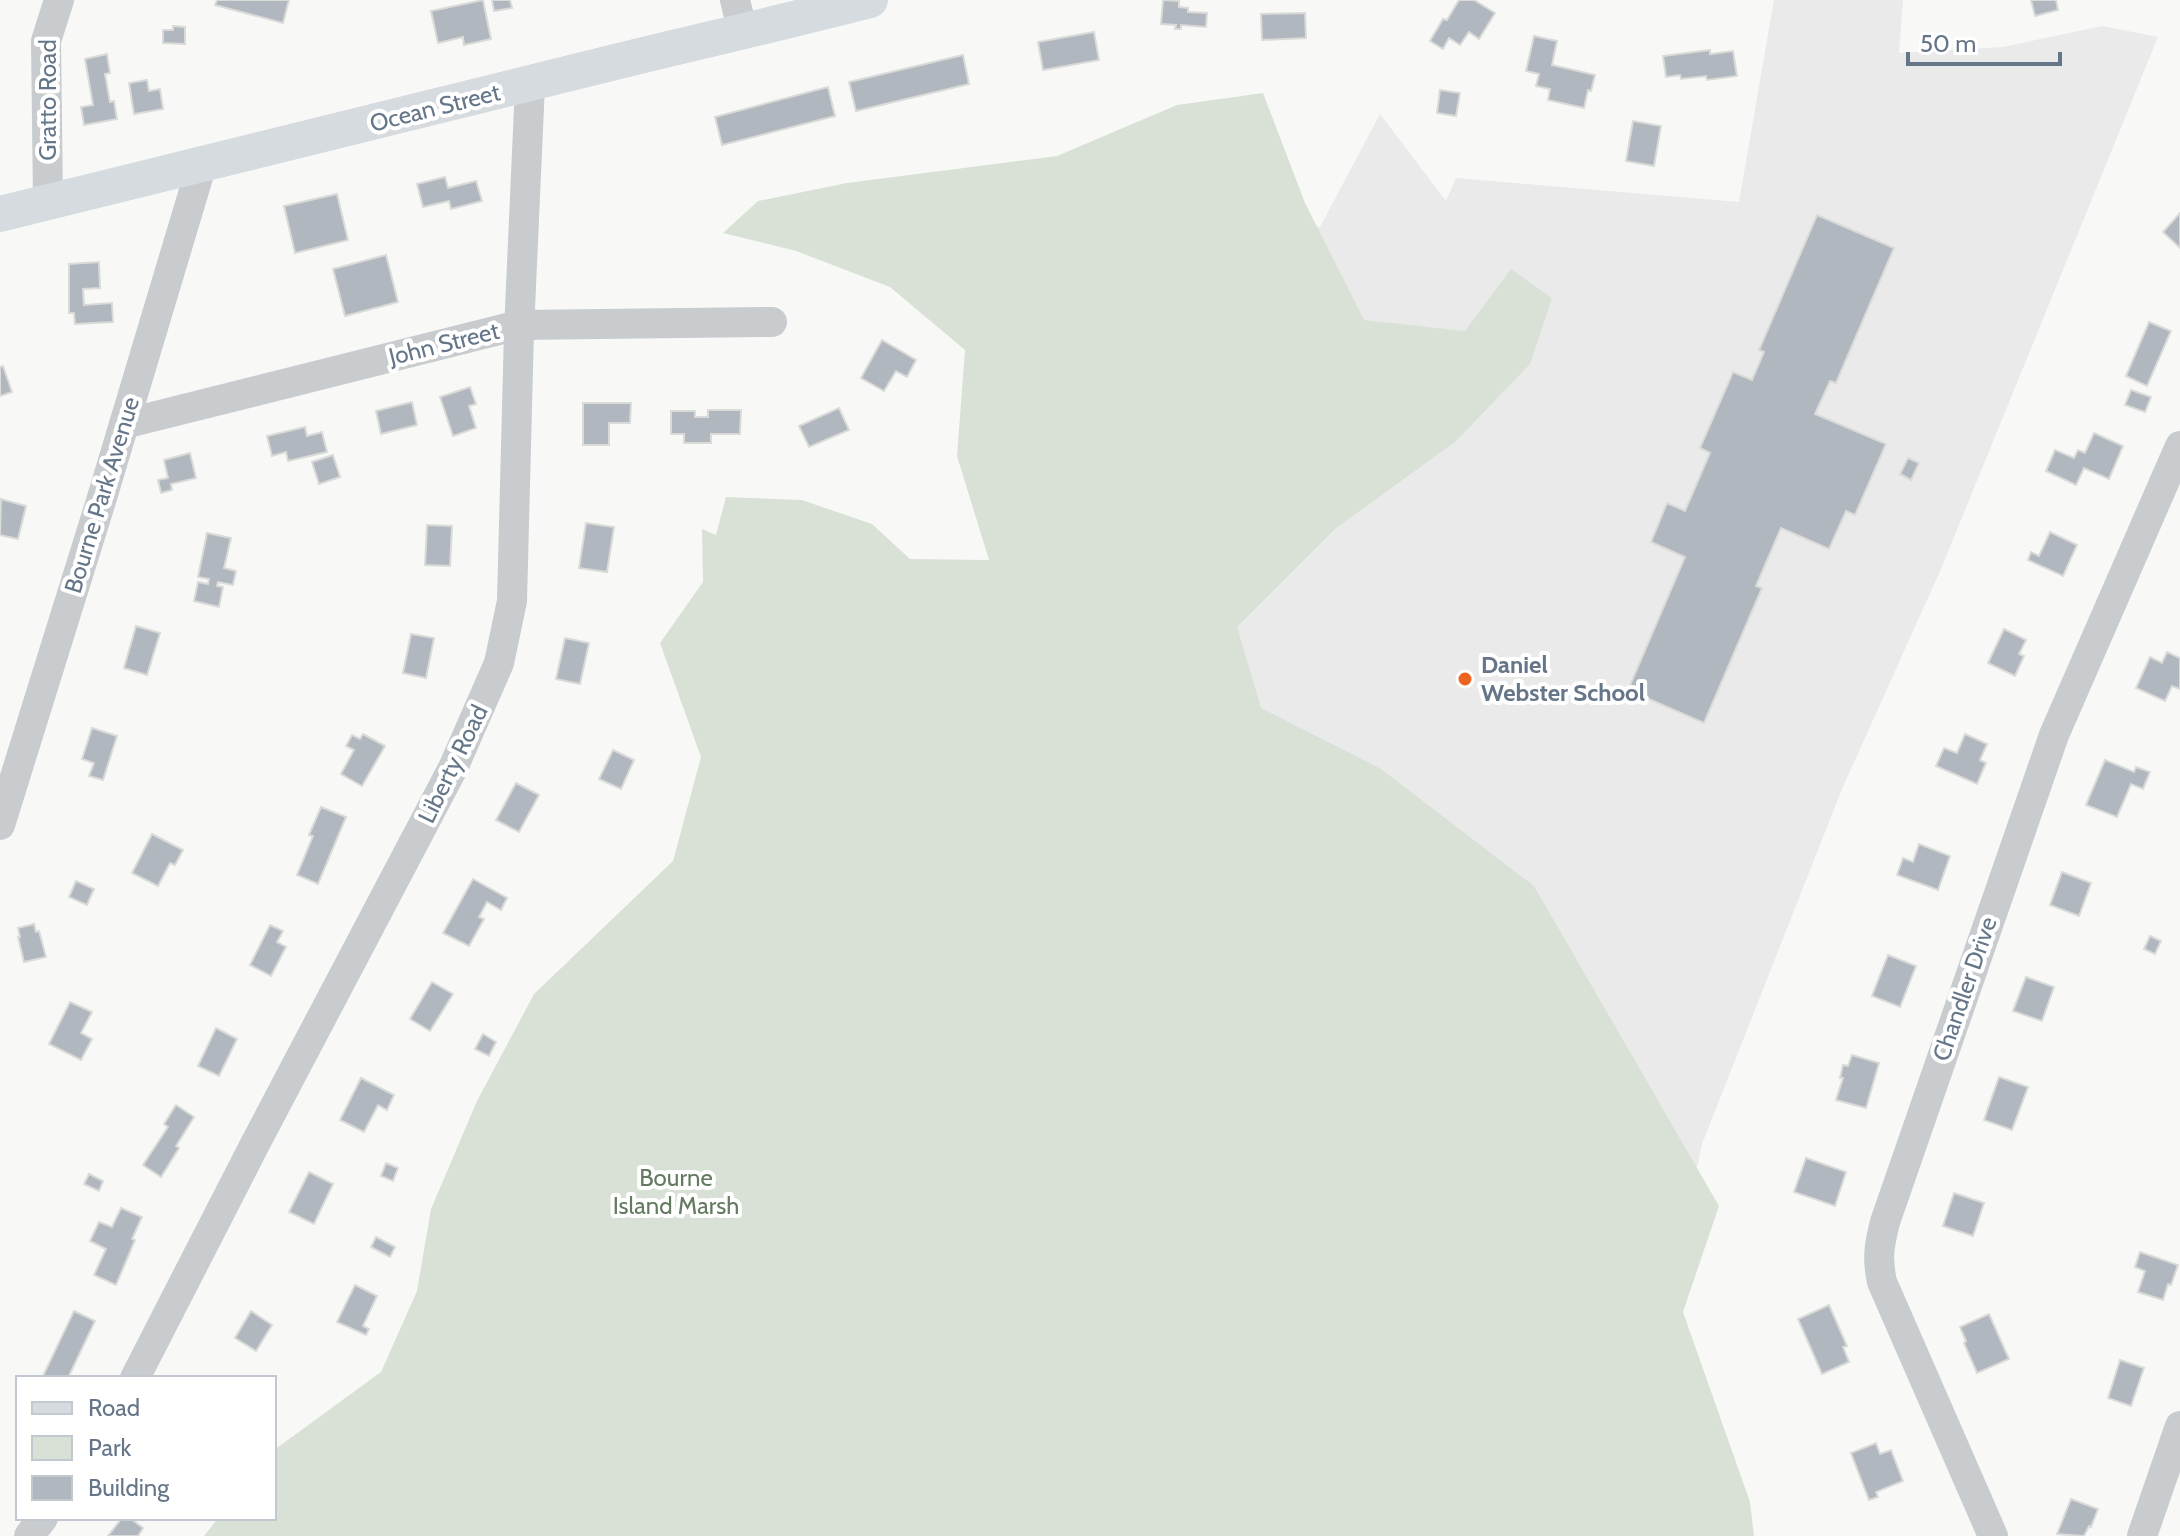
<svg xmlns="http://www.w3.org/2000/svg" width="2180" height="1536" font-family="Cabin,sans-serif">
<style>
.built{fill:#e9eae9}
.green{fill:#d9e1d6}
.building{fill:#b0b7be;stroke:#dadad8;stroke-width:2}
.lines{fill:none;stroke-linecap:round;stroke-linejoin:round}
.minor{stroke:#c8cccf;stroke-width:30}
.major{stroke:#d6dbe0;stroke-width:36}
.poi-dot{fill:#ed6421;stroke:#fff;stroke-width:3}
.labels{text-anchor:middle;stroke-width:8;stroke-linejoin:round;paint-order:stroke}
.street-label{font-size:24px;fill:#667689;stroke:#fff}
.poi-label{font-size:24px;font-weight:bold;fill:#667689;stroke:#fff;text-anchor:start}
.park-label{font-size:24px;fill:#647a61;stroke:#fff}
</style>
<rect width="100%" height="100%" fill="#f8f9f6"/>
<!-- built -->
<path class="built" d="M1774 0H1903L1899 53 2003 47 2102 26 2158 37 1941 569 1842 789 1702 1144 1683 1232 898 1536 1171 213 1320 227 1380 114 1446 201 1456 178 1739 202Z"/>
<!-- green -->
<path class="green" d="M1263 93 1305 203 1364 320 1465 331 1511 269 1552 298 1530 364 1455 442 1336 528 1237 627 1261 708 1381 769 1534 886 1719 1206 1683 1312 1750 1502 1754 1536H204L218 1518H274V1450L381 1372 417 1291 431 1209 477 1101 534 994 673 861 701 757 660 643 703 582 702 529 716 535 726 497 802 500 872 524 910 559 989 560 957 456 965 350 890 287 796 251 723 233 758 201 847 183 1057 156 1177 105Z"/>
<!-- building -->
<g class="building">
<path d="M217 0H289L283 23 215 5Z"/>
<path d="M483 0 491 39 464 45 463 37 438 43 431 11Z"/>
<path d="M492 0H510L512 8 494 11Z"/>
<path d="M1163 0 1179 1V7L1188 8V12L1207 13 1206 27 1181 25V29H1175L1176 25 1161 24Z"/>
<path d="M1459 0H1474L1495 13 1479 39 1469 32 1460 45 1449 38 1443 49 1430 41 1443 19 1447 20Z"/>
<path d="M2031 0H2056L2058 10 2035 16Z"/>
<path d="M1305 13 1306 38 1262 40 1261 14Z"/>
<path d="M173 26 185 27V44L163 43V30H173Z"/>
<path d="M1094 32 1099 60 1043 70 1038 42Z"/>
<path d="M1534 36 1557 41 1552 65 1595 75 1591 91 1588 90 1584 108 1548 100 1550 89 1536 86 1539 74 1526 71Z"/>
<path d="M1710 50V54L1733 51 1737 76 1707 80 1706 76 1681 79 1680 75 1666 77 1663 56Z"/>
<path d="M107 54 110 73 105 74 110 102 114 101 117 119 84 125 81 107 93 105 85 59Z"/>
<path d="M963 55 969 84 856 111 849 82Z"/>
<path d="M147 80 149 91 160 89 163 109 134 114 129 83Z"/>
<path d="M828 87 835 116 722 145 715 117Z"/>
<path d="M1440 90 1460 93 1456 116 1437 113Z"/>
<path d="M1633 121 1661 126 1654 166 1626 161Z"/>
<path d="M445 177 448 188 476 181 482 201 451 209 449 201 423 207 417 184Z"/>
<path d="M337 194 348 240 295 253 284 206Z"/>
<path d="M2180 213V248L2163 232Z"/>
<path d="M1817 215 1894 248 1836 383 1830 381 1815 414 1886 444 1855 515 1846 511 1829 549 1781 528 1756 586 1762 588 1704 723 1628 690 1685 557 1651 542 1667 503 1685 511 1710 453 1700 448 1733 372 1752 380 1764 352 1759 350Z"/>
<path d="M386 255 398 302 345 316 333 269Z"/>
<path d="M99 262 100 288 83 289 84 305 112 303 113 322 75 324 74 313H69V264Z"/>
<path d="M2149 322 2171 331 2147 386 2126 376Z"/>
<path d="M882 340 916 360 907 377 896 371 884 391 861 378Z"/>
<path d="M3 366 12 392 0 396V367Z"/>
<path d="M470 387 476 404 469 406 476 428 453 436 440 397Z"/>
<path d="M2131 390 2151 397 2145 412 2125 405Z"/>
<path d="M412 402 417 425 381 434 376 411Z"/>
<path d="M583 403H631L630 423H609V445H583Z"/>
<path d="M839 408 849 430 809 447 799 426Z"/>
<path d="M708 410H741L740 434H711V443H684V434H671V411H695V417H708Z"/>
<path d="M305 427 307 436 322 432 327 452 288 461 286 452 272 456 267 436Z"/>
<path d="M2094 433 2123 446 2109 479 2084 468 2076 485 2046 471 2055 450 2074 458 2078 450 2085 453Z"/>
<path d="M190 453 196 478 171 484 172 490 161 493 158 480 168 478 164 460Z"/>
<path d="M333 455 340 477 319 484 312 462Z"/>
<path d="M1908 458 1919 463 1911 480 1900 474Z"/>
<path d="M1 499 26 506 18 539 0 535Z"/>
<path d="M586 523 614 527 607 572 579 568Z"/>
<path d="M427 525 452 526 450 566 425 565Z"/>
<path d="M2050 532 2077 545 2063 576 2028 560 2031 552 2039 556Z"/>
<path d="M207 533 231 538 224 568 236 571 233 585 218 582 217 586 223 587 219 607 194 601 198 582 208 584 209 579 198 577Z"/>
<path d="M136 626 160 633 147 675 124 668Z"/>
<path d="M2004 629 2026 640 2019 654 2024 656 2015 676 1988 663Z"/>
<path d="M411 634 434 638 426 678 403 673Z"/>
<path d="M565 638 589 643 580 684 556 679Z"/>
<path d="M2167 652 2180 658V689L2172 686 2165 701 2136 688 2150 657 2162 663Z"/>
<path d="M92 728 117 736 103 780 89 776 94 763 82 759Z"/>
<path d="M363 734 385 746 362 786 341 774 354 750 346 746 352 735 360 739Z"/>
<path d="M1965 734 1987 744 1980 760 1986 763 1977 784 1936 766 1944 748 1957 753Z"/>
<path d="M613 750 634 760 621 789 599 779Z"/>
<path d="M2105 760 2134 772 2136 767 2150 772 2143 789 2131 784 2117 817 2086 805Z"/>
<path d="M516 783 539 795 519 832 496 820Z"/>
<path d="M321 807 346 817 318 884 297 875 313 836 309 835Z"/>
<path d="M152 834 183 850 175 865 170 863 158 886 132 873Z"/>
<path d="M1919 844 1950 856 1938 890 1897 875 1903 858 1913 862Z"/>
<path d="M2062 872 2091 883 2079 916 2050 905Z"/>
<path d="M473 879 507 898 501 910 487 902 479 917 484 919 469 946 443 933Z"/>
<path d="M76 881 94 889 87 905 69 897Z"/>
<path d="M34 924 36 932 39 931 46 957 24 962 18 937H20L18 928Z"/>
<path d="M270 925 283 931 277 942 286 947 271 976 250 965Z"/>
<path d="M2150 936 2161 941 2155 954 2144 949Z"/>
<path d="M1888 955 1916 966 1900 1007 1872 996Z"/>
<path d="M2026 977 2054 987 2042 1021 2013 1011Z"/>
<path d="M432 982 453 994 430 1031 410 1019Z"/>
<path d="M70 1002 92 1012 81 1033 92 1039 81 1060 49 1044Z"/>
<path d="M216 1028 237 1039 219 1076 198 1066Z"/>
<path d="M483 1034 496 1042 489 1056 475 1049Z"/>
<path d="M1852 1055 1879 1063 1866 1108 1836 1100 1843 1078H1840L1843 1065 1848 1066Z"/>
<path d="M1999 1077 2028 1087 2012 1130 1984 1120Z"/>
<path d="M361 1078 394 1095 387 1110 378 1105 364 1132 340 1120Z"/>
<path d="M176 1105 194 1117 176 1146 179 1148 161 1177 143 1165 168 1127 164 1124Z"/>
<path d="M1806 1158 1846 1172 1835 1206 1794 1192Z"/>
<path d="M386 1163 398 1168 393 1181 381 1176Z"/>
<path d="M309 1172 333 1184 314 1224 289 1212Z"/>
<path d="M89 1174 103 1181 99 1191 84 1184Z"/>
<path d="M1954 1193 1984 1203 1973 1236 1943 1226Z"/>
<path d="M121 1208 142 1217 132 1239 135 1240 116 1285 94 1275 106 1249 90 1241 99 1222 112 1227Z"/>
<path d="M376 1237 395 1247 390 1257 371 1247Z"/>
<path d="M2140 1252 2178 1265 2171 1285 2168 1284 2163 1300 2138 1292 2145 1271 2135 1267Z"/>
<path d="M355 1285 377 1296 363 1326 369 1329 366 1335 337 1322Z"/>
<path d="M1829 1305 1847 1346 1843 1347 1849 1362 1822 1374 1798 1319Z"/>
<path d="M74 1311 95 1321 68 1378H42Z"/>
<path d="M251 1311 272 1325 256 1351 235 1338Z"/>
<path d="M1989 1314 2009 1359 1977 1373 1964 1343 1966 1341 1960 1327Z"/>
<path d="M2120 1360 2144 1368 2131 1406 2108 1398Z"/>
<path d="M1876 1443 1880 1454 1891 1450 1903 1481 1876 1492 1878 1497 1869 1500 1851 1453Z"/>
<path d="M2071 1499 2098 1509 2091 1527 2089 1526 2084 1536 2057 1534Z"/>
<path d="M122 1518H130L143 1528 138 1536H108Z"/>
</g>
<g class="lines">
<!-- minor -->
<g class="minor">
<path d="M735 0 743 33"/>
<path d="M48 202 46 41 59 0"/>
<path d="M124 424 519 325 772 322"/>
<path d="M0 825 101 501 202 164"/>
<path d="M135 1378 255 1144 453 768 499 663 512 601 519 331 530 85"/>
<path d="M29 1536 43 1518"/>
<path d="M1993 1536 1882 1282C1877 1258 1879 1246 1885 1222L2054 735 2180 446"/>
<path d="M2142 1536 2180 1426"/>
</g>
<!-- major -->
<path class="major" d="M0 214C204 164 408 114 611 63 697 42 784 22 870 0"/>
</g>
<!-- markers -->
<circle class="poi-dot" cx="1465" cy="679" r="8"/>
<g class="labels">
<!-- street labels -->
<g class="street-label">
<text transform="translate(48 100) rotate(-90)" y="8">Gratto Road</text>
<text transform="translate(435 108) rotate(-14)" y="8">Ocean Street</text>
<text transform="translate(444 344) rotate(-14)" y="8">John Street</text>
<text transform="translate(102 495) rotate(-73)" y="8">Bourne Park Avenue</text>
<text transform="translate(453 764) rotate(-64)" y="8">Liberty Road</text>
<text transform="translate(1965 989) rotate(-71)" y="8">Chandler Drive</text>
</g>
<!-- poi labels -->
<g class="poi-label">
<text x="1481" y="673">Daniel<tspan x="1481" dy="28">Webster School</tspan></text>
</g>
<!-- park labels -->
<g class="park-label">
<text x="676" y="1186">Bourne<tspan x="676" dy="28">Island Marsh</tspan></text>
</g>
</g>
<!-- legend -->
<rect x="16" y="1376" width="260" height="144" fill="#ffffff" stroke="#c2c8d0" stroke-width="2"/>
<rect x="32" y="1402" width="40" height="12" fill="#d6dbe0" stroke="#c2c8d0" stroke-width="2"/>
<text x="88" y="1416" font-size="24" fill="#667689">Road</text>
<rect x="32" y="1436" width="40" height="24" fill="#d9e1d6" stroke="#c2c8d0" stroke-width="2"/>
<text x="88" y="1456" font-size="24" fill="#667689">Park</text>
<rect x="32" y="1476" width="40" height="24" fill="#b0b7be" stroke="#c2c8d0" stroke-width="2"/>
<text x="88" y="1496" font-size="24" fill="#667689">Building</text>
<!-- scale -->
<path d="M1908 52v12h152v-12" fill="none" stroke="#667689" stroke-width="4"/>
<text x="1920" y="52" font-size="24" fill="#667689" stroke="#ffffff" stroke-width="6" paint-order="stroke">50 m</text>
</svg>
